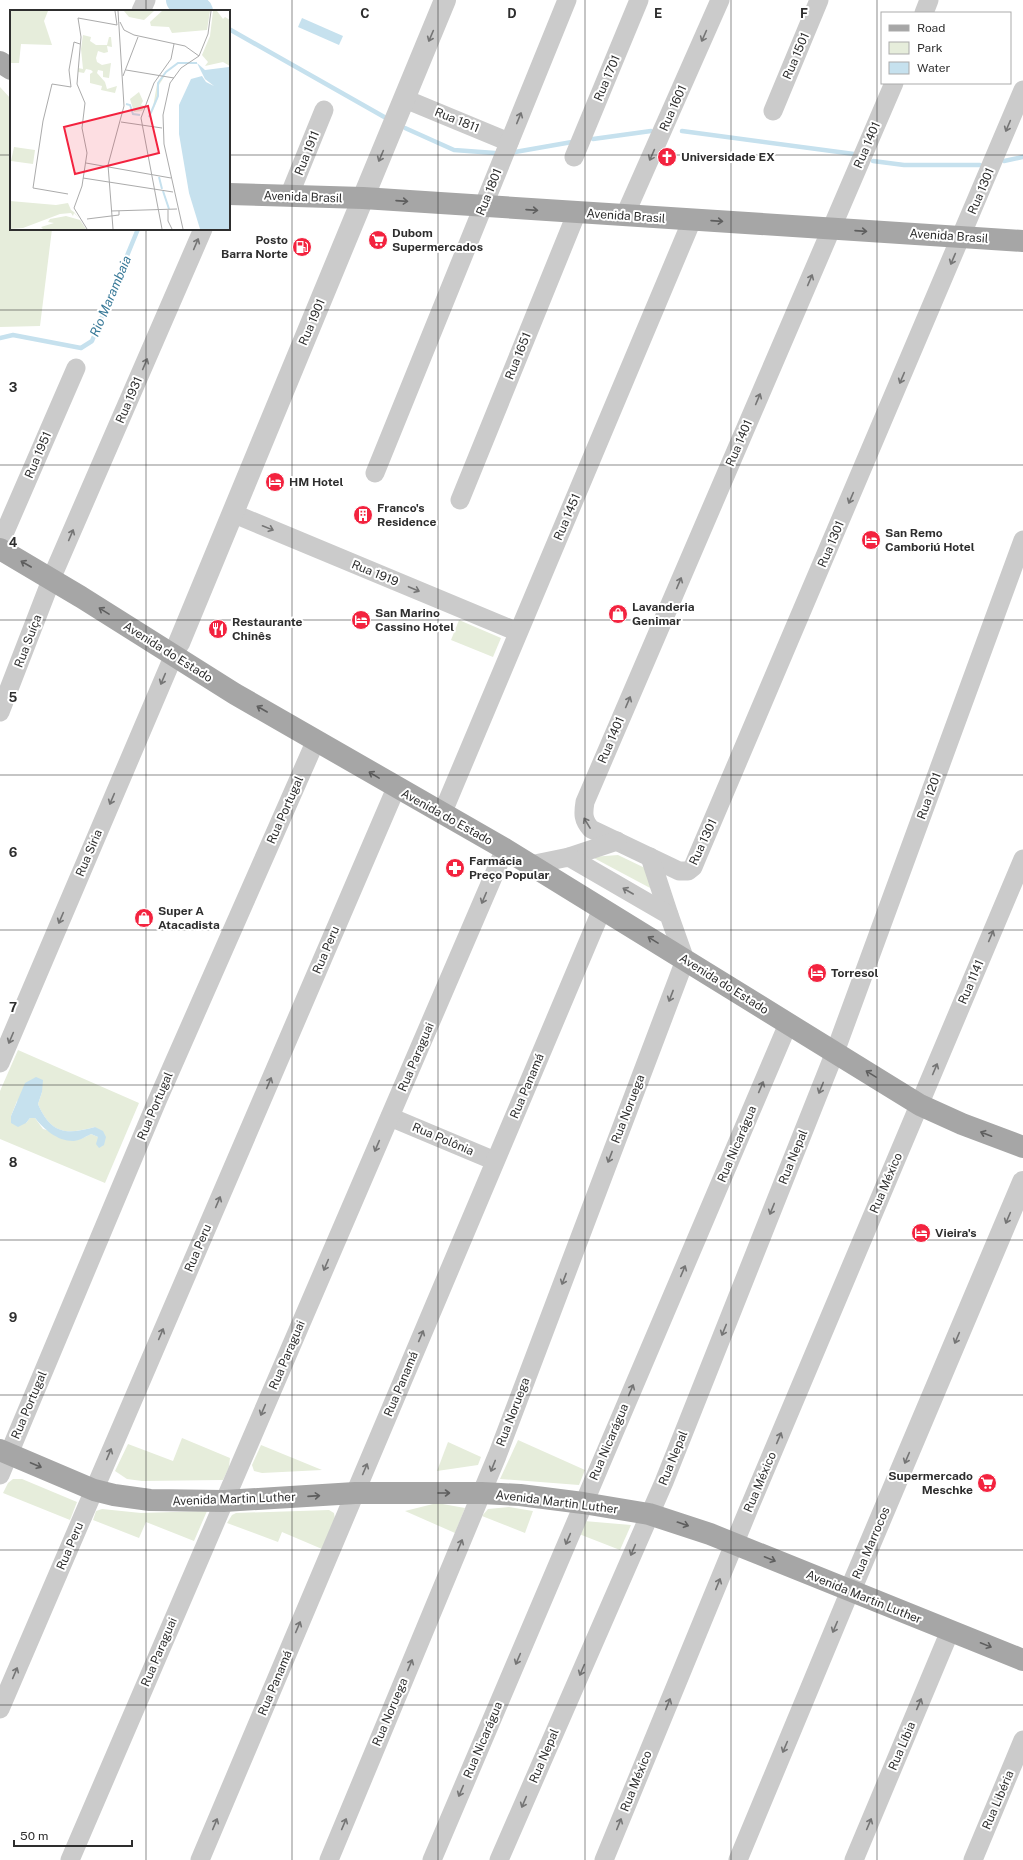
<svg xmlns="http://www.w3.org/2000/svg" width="1023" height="1860" font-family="'Public Sans',sans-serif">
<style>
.green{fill:#e6eddb;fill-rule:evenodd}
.water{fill:#c6e1ee}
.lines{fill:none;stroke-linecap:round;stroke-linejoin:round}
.stream{stroke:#c6e1ee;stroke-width:4.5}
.river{stroke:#c6e1ee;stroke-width:28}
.minor{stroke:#cbcbcb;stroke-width:19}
.tertiary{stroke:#cbcbcb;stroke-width:22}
.primary{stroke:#a6a6a6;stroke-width:22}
.oneway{stroke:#757575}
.oneway2{stroke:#5e5e5e}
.grid{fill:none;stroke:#2e2e2e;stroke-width:1;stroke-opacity:0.55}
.labels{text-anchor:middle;stroke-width:4;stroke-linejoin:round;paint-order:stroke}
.street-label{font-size:12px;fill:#2e2e2e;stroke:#fff}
.poi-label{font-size:12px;font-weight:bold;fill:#2e2e2e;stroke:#fff;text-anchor:start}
.water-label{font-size:13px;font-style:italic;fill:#367897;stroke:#fff}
.inset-river{fill:none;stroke:#c6e1ee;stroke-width:2}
.inset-road{fill:none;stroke:#ababab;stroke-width:1}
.view{fill:#f3233f;fill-opacity:0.15;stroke:#f3233f;stroke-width:2}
.inset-edge{fill:none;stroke:#2e2e2e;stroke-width:2}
.grid-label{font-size:13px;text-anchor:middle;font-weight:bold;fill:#2e2e2e;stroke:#fff;stroke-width:4;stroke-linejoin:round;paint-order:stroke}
</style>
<rect width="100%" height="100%" fill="#fff"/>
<!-- green -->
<g class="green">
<path d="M0 87 11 99V229H52L40 326 0 327Z"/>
<path d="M459 620 501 638 493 657 451 640Z"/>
<path d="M618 855 647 869 652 889 592 857Z"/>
<path d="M18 1050 139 1103 105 1183 0 1139V1091ZM42 1092 38 1104C51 1134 65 1135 95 1127L104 1145 98 1137 91 1134 81 1139 43 1129 35 1118H30L26 1123 11 1116 17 1101Z"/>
<path d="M182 1438 230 1458 229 1467 223 1480 142 1481 127 1479 115 1471 128 1444 173 1461Z"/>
<path d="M518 1440 585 1470 579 1485 500 1479Z"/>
<path d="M448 1442 481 1457 478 1465 437 1471Z"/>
<path d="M261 1445 322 1470 262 1473 254 1471 252 1465Z"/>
<path d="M13 1479H22L77 1502 70 1520 3 1493 8 1483Z"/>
<path d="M437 1503 465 1508 455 1533 405 1511Z"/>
<path d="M509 1507 533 1511 525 1533 482 1516 488 1509Z"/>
<path d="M102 1509 141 1513 207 1511 194 1541 146 1522 139 1538 93 1520 96 1511Z"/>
<path d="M329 1510 334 1513 335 1519 322 1549 282 1532 278 1542 227 1523 232 1515 236 1513Z"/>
<path d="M584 1521 631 1525 620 1550 579 1534Z"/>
</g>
<!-- water -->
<g class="water">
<path d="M302 18 343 36 339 45 298 27Z"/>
<path d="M36 1077 43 1080 42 1092 38 1104C51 1134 66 1135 95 1127L103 1131 106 1137 104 1145 99 1148 96 1144 98 1137 91 1134C85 1137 79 1141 73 1141 57 1141 44 1129 35 1118H30L26 1123 18 1127 11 1123V1116L25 1083Z"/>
</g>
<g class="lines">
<!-- stream -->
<g class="stream">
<path d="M229 29 386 118"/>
<path d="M405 128 454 150 495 153"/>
<path d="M682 131 854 154"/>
<path d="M593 139 651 131"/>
<path d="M515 152 572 142"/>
<path d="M873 161 904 165H980"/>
<path d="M1004 161 1023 157"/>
<path d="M0 338 13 335 81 348 92 341 138 229"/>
</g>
<!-- river -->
<path class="river" d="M180 0 199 11"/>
<!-- minor -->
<g class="minor">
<path d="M141 11 146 0"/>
<path d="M924 13 929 0"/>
<path d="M894 83 585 802C583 814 583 820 591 829L679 871H688L693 867 698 855 1023 90"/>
<path d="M405 99 509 142"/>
<path d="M773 111 819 0"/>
<path d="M574 157 639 0"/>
<path d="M289 196 324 110"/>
<path d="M625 215 720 0"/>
<path d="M375 473 567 0"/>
<path d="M460 500 577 212"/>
<path d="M232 513 518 632"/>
<path d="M0 543 76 368"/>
<path d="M0 712 55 570 203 229"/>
<path d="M442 814 692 220"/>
<path d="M569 857 617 841"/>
<path d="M650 857 669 915"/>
<path d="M0 1063 179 643"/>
<path d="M390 1117 495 1161"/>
<path d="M0 1475 157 1101 316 740"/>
<path d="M0 1709 396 788"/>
<path d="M70 1860 505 849"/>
<path d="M200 1860 602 909"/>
<path d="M329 1860 497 1456 685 960 669 915 569 857 530 865"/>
<path d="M432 1860 788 1024"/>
<path d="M499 1860 664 1482 835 1052 1023 540"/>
<path d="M604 1860 749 1508 1023 859"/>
<path d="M738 1860 850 1591"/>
<path d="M854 1860 950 1631"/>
<path d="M973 1860 1023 1740"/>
</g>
<!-- tertiary -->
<g class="tertiary">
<path d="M179 643 445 0"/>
<path d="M850 1591 1023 1182"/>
</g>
<!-- primary -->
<g class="primary">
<path d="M0 62 11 69"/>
<path d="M229 194 363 198 1023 241"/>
<path d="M0 549 81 597 235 694 505 849 920 1105 962 1124 1023 1147"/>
<path d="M0 1450 94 1490 114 1495 150 1500 224 1501 355 1493H482L520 1495 583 1503 649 1514 710 1534 1023 1660"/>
</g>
</g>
<!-- one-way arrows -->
<defs><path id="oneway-shaft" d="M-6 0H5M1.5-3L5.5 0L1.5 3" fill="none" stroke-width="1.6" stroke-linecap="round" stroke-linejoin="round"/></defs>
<g class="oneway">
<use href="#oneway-shaft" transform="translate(431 36) rotate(113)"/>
<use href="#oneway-shaft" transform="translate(704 36) rotate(114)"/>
<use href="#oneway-shaft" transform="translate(519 118) rotate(-68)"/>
<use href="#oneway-shaft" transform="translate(1008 126) rotate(113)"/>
<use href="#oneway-shaft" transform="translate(652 155) rotate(114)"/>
<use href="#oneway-shaft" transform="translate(381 156) rotate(113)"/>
<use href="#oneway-shaft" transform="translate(196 244) rotate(-67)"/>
<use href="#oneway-shaft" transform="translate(953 259) rotate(113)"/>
<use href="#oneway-shaft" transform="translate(810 280) rotate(-67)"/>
<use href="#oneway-shaft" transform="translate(145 364) rotate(-67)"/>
<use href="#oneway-shaft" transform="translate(902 378) rotate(113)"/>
<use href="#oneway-shaft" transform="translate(758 399) rotate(-67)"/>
<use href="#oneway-shaft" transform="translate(851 498) rotate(113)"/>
<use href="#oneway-shaft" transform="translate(268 528) rotate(22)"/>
<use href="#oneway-shaft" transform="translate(71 535) rotate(-67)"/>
<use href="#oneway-shaft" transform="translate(679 583) rotate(-67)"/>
<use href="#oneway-shaft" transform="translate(414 589) rotate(23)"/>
<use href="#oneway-shaft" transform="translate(163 679) rotate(113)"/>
<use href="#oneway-shaft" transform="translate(628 702) rotate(-67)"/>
<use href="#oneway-shaft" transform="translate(112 799) rotate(113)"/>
<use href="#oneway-shaft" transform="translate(587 823) rotate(-121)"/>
<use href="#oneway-shaft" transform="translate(628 891) rotate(-150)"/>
<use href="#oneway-shaft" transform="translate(484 898) rotate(113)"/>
<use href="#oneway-shaft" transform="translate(61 918) rotate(113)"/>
<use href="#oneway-shaft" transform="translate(991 936) rotate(-67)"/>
<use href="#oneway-shaft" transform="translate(671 996) rotate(111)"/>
<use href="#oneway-shaft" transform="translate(11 1038) rotate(113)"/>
<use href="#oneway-shaft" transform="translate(935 1069) rotate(-67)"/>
<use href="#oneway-shaft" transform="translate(269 1083) rotate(-67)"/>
<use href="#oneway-shaft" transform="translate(761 1087) rotate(-67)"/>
<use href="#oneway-shaft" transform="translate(821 1088) rotate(112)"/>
<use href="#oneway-shaft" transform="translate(377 1146) rotate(113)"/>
<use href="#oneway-shaft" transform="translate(610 1157) rotate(111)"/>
<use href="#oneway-shaft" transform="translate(218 1202) rotate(-67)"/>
<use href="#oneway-shaft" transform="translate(772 1209) rotate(112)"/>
<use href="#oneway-shaft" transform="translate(1008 1218) rotate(113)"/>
<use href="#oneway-shaft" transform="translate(326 1265) rotate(113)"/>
<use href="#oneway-shaft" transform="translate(683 1271) rotate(-67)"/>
<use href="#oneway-shaft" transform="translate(564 1279) rotate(111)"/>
<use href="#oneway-shaft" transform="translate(724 1330) rotate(112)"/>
<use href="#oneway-shaft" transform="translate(161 1334) rotate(-67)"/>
<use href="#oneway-shaft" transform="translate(421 1336) rotate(-67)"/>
<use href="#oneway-shaft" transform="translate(957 1338) rotate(113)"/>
<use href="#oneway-shaft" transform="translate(631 1390) rotate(-67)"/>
<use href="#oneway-shaft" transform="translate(263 1410) rotate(113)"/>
<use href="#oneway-shaft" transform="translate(779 1438) rotate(-67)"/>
<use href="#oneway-shaft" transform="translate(109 1454) rotate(-67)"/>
<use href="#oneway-shaft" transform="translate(907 1458) rotate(113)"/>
<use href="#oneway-shaft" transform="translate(493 1466) rotate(112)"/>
<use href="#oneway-shaft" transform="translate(365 1469) rotate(-67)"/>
<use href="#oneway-shaft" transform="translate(568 1539) rotate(113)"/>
<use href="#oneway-shaft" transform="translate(460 1545) rotate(-67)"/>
<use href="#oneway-shaft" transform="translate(633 1550) rotate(113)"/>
<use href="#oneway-shaft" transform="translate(718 1584) rotate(-68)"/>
<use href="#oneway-shaft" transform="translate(298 1627) rotate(-67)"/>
<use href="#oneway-shaft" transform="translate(835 1627) rotate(113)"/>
<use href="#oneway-shaft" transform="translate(518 1659) rotate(113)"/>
<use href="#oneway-shaft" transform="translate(410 1665) rotate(-67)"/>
<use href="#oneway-shaft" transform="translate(582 1670) rotate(113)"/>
<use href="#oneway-shaft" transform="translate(15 1673) rotate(-67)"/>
<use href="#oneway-shaft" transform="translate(668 1704) rotate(-68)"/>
<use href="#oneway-shaft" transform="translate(919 1704) rotate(-67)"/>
<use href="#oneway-shaft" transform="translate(785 1747) rotate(113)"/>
<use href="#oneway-shaft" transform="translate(461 1791) rotate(113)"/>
<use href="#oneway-shaft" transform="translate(524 1802) rotate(113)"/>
<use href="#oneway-shaft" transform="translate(215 1824) rotate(-67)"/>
<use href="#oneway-shaft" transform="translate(344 1824) rotate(-67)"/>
<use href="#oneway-shaft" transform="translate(619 1824) rotate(-68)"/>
<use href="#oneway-shaft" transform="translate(869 1824) rotate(-67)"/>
</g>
<g class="oneway2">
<use href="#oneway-shaft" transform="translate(402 201) rotate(4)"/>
<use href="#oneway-shaft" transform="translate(532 210) rotate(4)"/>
<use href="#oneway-shaft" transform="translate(717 221) rotate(4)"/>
<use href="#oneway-shaft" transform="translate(861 231) rotate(4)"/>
<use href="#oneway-shaft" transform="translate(26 564) rotate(-150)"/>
<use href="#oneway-shaft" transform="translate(104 611) rotate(-148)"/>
<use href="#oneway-shaft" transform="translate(262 709) rotate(-150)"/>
<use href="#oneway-shaft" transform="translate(374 775) rotate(-149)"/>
<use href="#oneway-shaft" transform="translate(653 940) rotate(-148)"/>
<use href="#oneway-shaft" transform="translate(871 1074) rotate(-148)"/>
<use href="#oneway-shaft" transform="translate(986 1134) rotate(-159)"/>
<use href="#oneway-shaft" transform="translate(36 1465) rotate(23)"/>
<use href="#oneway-shaft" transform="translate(444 1493)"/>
<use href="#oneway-shaft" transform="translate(314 1496) rotate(-4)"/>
<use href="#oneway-shaft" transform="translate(683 1524) rotate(19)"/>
<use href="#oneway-shaft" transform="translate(770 1559) rotate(22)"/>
<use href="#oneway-shaft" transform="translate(986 1645) rotate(22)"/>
</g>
<!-- grid -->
<path class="grid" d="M146 0V11M292 0V1860M438 0V1860M585 0V1860M731 0V1860M877 0V1860M0 155H11M229 155H1023M146 229V1860M0 310H1023M0 465H1023M0 620H1023M0 775H1023M0 930H1023M0 1085H1023M0 1240H1023M0 1395H1023M0 1550H1023M0 1705H1023"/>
<!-- icons -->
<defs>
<symbol id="church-disc" viewBox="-11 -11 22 22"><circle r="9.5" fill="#f3233f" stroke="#fff"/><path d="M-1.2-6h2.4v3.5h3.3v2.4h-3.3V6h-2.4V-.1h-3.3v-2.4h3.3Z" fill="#fff"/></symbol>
<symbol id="supermarket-disc" viewBox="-11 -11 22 22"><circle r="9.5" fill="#f3233f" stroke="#fff"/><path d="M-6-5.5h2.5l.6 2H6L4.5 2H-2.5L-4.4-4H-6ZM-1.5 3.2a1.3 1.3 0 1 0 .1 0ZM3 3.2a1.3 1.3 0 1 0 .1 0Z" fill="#fff"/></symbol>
<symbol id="fuel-disc" viewBox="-11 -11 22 22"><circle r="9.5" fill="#f3233f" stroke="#fff"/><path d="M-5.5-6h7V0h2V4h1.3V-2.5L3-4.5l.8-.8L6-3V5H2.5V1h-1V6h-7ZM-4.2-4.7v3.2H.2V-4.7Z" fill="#fff"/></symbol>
<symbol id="hotel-disc" viewBox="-11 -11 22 22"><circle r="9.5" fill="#f3233f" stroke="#fff"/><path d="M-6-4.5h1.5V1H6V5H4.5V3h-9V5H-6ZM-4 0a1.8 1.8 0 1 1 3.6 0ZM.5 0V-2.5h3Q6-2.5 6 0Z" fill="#fff"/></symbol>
<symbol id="building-disc" viewBox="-11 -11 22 22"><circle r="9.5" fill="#f3233f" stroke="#fff"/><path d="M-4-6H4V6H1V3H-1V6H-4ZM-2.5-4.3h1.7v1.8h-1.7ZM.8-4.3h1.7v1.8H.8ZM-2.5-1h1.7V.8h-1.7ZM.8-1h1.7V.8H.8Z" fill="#fff"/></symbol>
<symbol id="shop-disc" viewBox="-11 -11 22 22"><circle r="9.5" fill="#f3233f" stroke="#fff"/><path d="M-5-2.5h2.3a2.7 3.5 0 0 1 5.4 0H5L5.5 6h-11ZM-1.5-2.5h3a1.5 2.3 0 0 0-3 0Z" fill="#fff"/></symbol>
<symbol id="restaurant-disc" viewBox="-11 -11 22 22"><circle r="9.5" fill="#f3233f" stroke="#fff"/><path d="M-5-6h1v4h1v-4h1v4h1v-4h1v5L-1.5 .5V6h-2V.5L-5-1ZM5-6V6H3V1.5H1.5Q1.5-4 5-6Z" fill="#fff"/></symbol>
<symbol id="pharmacy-disc" viewBox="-11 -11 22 22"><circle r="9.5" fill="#f3233f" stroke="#fff"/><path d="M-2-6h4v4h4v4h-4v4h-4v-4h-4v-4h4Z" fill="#fff"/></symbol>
</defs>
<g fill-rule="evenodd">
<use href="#church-disc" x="656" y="146" width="22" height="22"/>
<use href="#supermarket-disc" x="367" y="229" width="22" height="22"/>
<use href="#fuel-disc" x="291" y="236" width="22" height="22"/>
<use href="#hotel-disc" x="264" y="471" width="22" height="22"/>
<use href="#building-disc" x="352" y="504" width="22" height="22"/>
<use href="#hotel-disc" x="860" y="529" width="22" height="22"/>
<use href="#shop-disc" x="607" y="603" width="22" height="22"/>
<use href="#hotel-disc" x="350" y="609" width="22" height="22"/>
<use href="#restaurant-disc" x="207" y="618" width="22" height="22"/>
<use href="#pharmacy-disc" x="444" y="857" width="22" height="22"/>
<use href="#shop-disc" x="133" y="907" width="22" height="22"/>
<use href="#hotel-disc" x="806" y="962" width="22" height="22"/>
<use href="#hotel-disc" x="910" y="1222" width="22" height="22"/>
<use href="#supermarket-disc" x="976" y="1472" width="22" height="22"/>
</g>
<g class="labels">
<!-- street labels -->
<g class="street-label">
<text transform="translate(796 56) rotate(-67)" y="4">Rua 1501</text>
<text transform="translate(607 78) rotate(-67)" y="4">Rua 1701</text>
<text transform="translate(673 108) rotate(-66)" y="4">Rua 1601</text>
<text transform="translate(457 120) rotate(22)" y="4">Rua 1811</text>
<text transform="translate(867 145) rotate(-67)" y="4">Rua 1401</text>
<text transform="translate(307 153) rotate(-68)" y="4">Rua 1911</text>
<text transform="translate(981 191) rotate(-67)" y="4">Rua 1301</text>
<text transform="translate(489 192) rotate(-68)" y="4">Rua 1801</text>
<text transform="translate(303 197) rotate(2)" y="4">Avenida Brasil</text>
<text transform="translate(626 216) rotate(4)" y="4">Avenida Brasil</text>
<text transform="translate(949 236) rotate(4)" y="4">Avenida Brasil</text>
<text transform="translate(312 322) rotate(-67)" y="4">Rua 1901</text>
<text transform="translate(518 356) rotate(-68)" y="4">Rua 1651</text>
<text transform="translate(129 400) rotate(-67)" y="4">Rua 1931</text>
<text transform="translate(739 443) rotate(-67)" y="4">Rua 1401</text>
<text transform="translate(38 455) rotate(-67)" y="4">Rua 1951</text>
<text transform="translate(567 517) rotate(-67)" y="4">Rua 1451</text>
<text transform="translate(831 544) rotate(-67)" y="4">Rua 1301</text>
<text transform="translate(375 573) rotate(22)" y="4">Rua 1919</text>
<text transform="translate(28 641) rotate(-69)" y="4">Rua Suíça</text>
<text transform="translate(168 652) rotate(32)" y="4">Avenida do Estado</text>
<text transform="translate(611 740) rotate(-67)" y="4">Rua 1401</text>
<text transform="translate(929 796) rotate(-70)" y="4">Rua 1201</text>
<text transform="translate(285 810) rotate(-66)" y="4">Rua Portugal</text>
<text transform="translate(447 817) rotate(29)" y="4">Avenida do Estado</text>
<text transform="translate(703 842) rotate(-65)" y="4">Rua 1301</text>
<text transform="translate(89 853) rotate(-67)" y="4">Rua Síria</text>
<text transform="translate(326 950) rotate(-67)" y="4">Rua Peru</text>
<text transform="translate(971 982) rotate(-67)" y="4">Rua 1141</text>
<text transform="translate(724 984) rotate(32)" y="4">Avenida do Estado</text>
<text transform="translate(416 1057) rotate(-67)" y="4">Rua Paraguai</text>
<text transform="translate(527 1086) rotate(-67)" y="4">Rua Panamá</text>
<text transform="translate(155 1106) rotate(-67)" y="4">Rua Portugal</text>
<text transform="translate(628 1109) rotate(-69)" y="4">Rua Noruega</text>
<text transform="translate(443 1139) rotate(23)" y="4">Rua Polônia</text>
<text transform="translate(737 1144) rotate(-67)" y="4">Rua Nicarágua</text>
<text transform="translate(793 1157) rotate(-68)" y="4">Rua Nepal</text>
<text transform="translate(886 1183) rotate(-67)" y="4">Rua México</text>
<text transform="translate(198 1248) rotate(-67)" y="4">Rua Peru</text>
<text transform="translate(287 1355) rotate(-67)" y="4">Rua Paraguai</text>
<text transform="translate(401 1384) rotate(-67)" y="4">Rua Panamá</text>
<text transform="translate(29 1405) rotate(-67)" y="4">Rua Portugal</text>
<text transform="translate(513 1412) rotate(-69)" y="4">Rua Noruega</text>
<text transform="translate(609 1442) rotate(-67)" y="4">Rua Nicarágua</text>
<text transform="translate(673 1458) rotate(-68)" y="4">Rua Nepal</text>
<text transform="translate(760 1482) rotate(-67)" y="4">Rua México</text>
<text transform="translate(234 1499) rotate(-2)" y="4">Avenida Martin Luther</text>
<text transform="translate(557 1502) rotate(7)" y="4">Avenida Martin Luther</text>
<text transform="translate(871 1543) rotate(-67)" y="4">Rua Marrocos</text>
<text transform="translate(70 1546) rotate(-67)" y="4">Rua Peru</text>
<text transform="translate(864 1597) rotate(22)" y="4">Avenida Martin Luther</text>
<text transform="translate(159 1652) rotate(-67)" y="4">Rua Paraguai</text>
<text transform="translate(275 1683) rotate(-67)" y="4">Rua Panamá</text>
<text transform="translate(390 1712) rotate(-67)" y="4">Rua Noruega</text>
<text transform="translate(483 1740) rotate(-67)" y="4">Rua Nicarágua</text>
<text transform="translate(902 1746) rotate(-67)" y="4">Rua Líbia</text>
<text transform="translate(544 1756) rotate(-67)" y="4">Rua Nepal</text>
<text transform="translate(636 1781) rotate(-68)" y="4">Rua México</text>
<text transform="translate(998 1800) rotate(-67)" y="4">Rua Libéria</text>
</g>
<!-- poi labels -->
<g class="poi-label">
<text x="681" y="161">Universidade EX</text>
<text x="392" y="237">Dubom<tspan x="392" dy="14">Supermercados</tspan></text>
<text x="288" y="244" text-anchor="end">Posto<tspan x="288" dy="14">Barra Norte</tspan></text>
<text x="289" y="486">HM Hotel</text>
<text x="377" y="512">Franco's<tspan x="377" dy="14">Residence</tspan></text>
<text x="885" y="537">San Remo<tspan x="885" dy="14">Camboriú Hotel</tspan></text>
<text x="632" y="611">Lavanderia<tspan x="632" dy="14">Genimar</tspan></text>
<text x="375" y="617">San Marino<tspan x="375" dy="14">Cassino Hotel</tspan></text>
<text x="232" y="626">Restaurante<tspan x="232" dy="14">Chinês</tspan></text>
<text x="469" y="865">Farmácia<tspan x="469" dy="14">Preço Popular</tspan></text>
<text x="158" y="915">Super A<tspan x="158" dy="14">Atacadista</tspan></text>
<text x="831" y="977">Torresol</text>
<text x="935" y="1237">Vieira's</text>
<text x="973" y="1480" text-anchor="end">Supermercado<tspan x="973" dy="14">Meschke</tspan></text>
</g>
<!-- water labels -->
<g class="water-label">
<text transform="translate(110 296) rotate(-67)" y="5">Rio Marambaia</text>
</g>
</g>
<!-- overview -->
<g transform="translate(10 10)">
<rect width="220" height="220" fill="#fff"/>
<path d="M0 1H38L34 11 42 35 11 34 9 53H0ZM114 1H144L134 10 119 7ZM152 1H200L197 20 162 23 159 17 141 16 140 12ZM203 1H207L213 9 215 7 220 10V56L213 52 195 56 198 52 192 45 200 26ZM73 25 81 27 80 31 86 35H97L99 27H101L102 37 97 36 98 42 94 43 88 41 86 48 87 52 92 55 101 53 99 68 93 67V61L88 60 87 63 95 72 97 79 107 76 105 83 91 80 92 76 80 73V64L83 62 81 60 76 59 74 63 68 62V58L73 59 71 39ZM152 67H154L149 75 148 88 142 103 147 74ZM129 82 133 91 131 95 135 96 132 101 124 102 120 89ZM4 137 25 140 23 154 1 151ZM0 191 46 195 58 193 61 200 64 202 69 208 64 203 63 206 61 203 50 204 13 218 0 219ZM56 206 70 210 76 219H33L31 217 44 213 38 212 40 209Z" fill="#e6eddb"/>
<path d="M187 53 195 60 219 57 220 219H190L179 183 169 124V95L181 69 192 66 196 72 204 76 195 69Z" fill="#c6e1ee"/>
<path class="inset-river" d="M116 94 120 95 123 104 130 105M139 107 148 86V73L156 62 168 53H187M149 167 152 179M153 181 159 199"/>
<path class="inset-road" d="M110 12 114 20 124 25 175 36 189 46M189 46 198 24 201 1M116 60 164 68M113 66 128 27M111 112 152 118M76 153 161 168M73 168 163 182M58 184 23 178 33 111 42 74 61 77 59 60 64 32 70 34M158 200V211L162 219M101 201 167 199M77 209 109 205V201M77 219 64 198 72 176 77 143 72 118 75 93 67 74 71 27 68 8 107 15 105 1M103 219 98 155 114 96 108 1M152 219 131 108 144 73 161 49 164 34M173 219 154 134 153 105 160 73 171 58 189 46"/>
<path class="view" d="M138 96 149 143 65 164 54 117Z"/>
<rect width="220" height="220" class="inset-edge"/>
</g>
<g class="grid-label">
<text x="365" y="18">C</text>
<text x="512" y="18">D</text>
<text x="658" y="18">E</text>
<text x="804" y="18">F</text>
<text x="13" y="392">3</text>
<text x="13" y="547">4</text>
<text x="13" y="702">5</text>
<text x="13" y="857">6</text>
<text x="13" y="1012">7</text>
<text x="13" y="1167">8</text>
<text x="13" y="1322">9</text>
</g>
<!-- legend -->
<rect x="881" y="12" width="130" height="72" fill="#ffffff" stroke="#ababab"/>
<rect x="889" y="25" width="20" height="6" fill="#a6a6a6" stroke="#ababab"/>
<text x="917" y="32" font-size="12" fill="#2e2e2e">Road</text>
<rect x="889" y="42" width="20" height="12" fill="#e6eddb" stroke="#ababab"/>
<text x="917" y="52" font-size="12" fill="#2e2e2e">Park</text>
<rect x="889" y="62" width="20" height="12" fill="#c6e1ee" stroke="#ababab"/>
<text x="917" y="72" font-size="12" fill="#2e2e2e">Water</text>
<!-- scale -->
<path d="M14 1840v6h118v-6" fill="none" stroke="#2e2e2e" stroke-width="2"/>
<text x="20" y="1840" font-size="12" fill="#2e2e2e" stroke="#ffffff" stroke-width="3" paint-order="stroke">50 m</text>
</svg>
